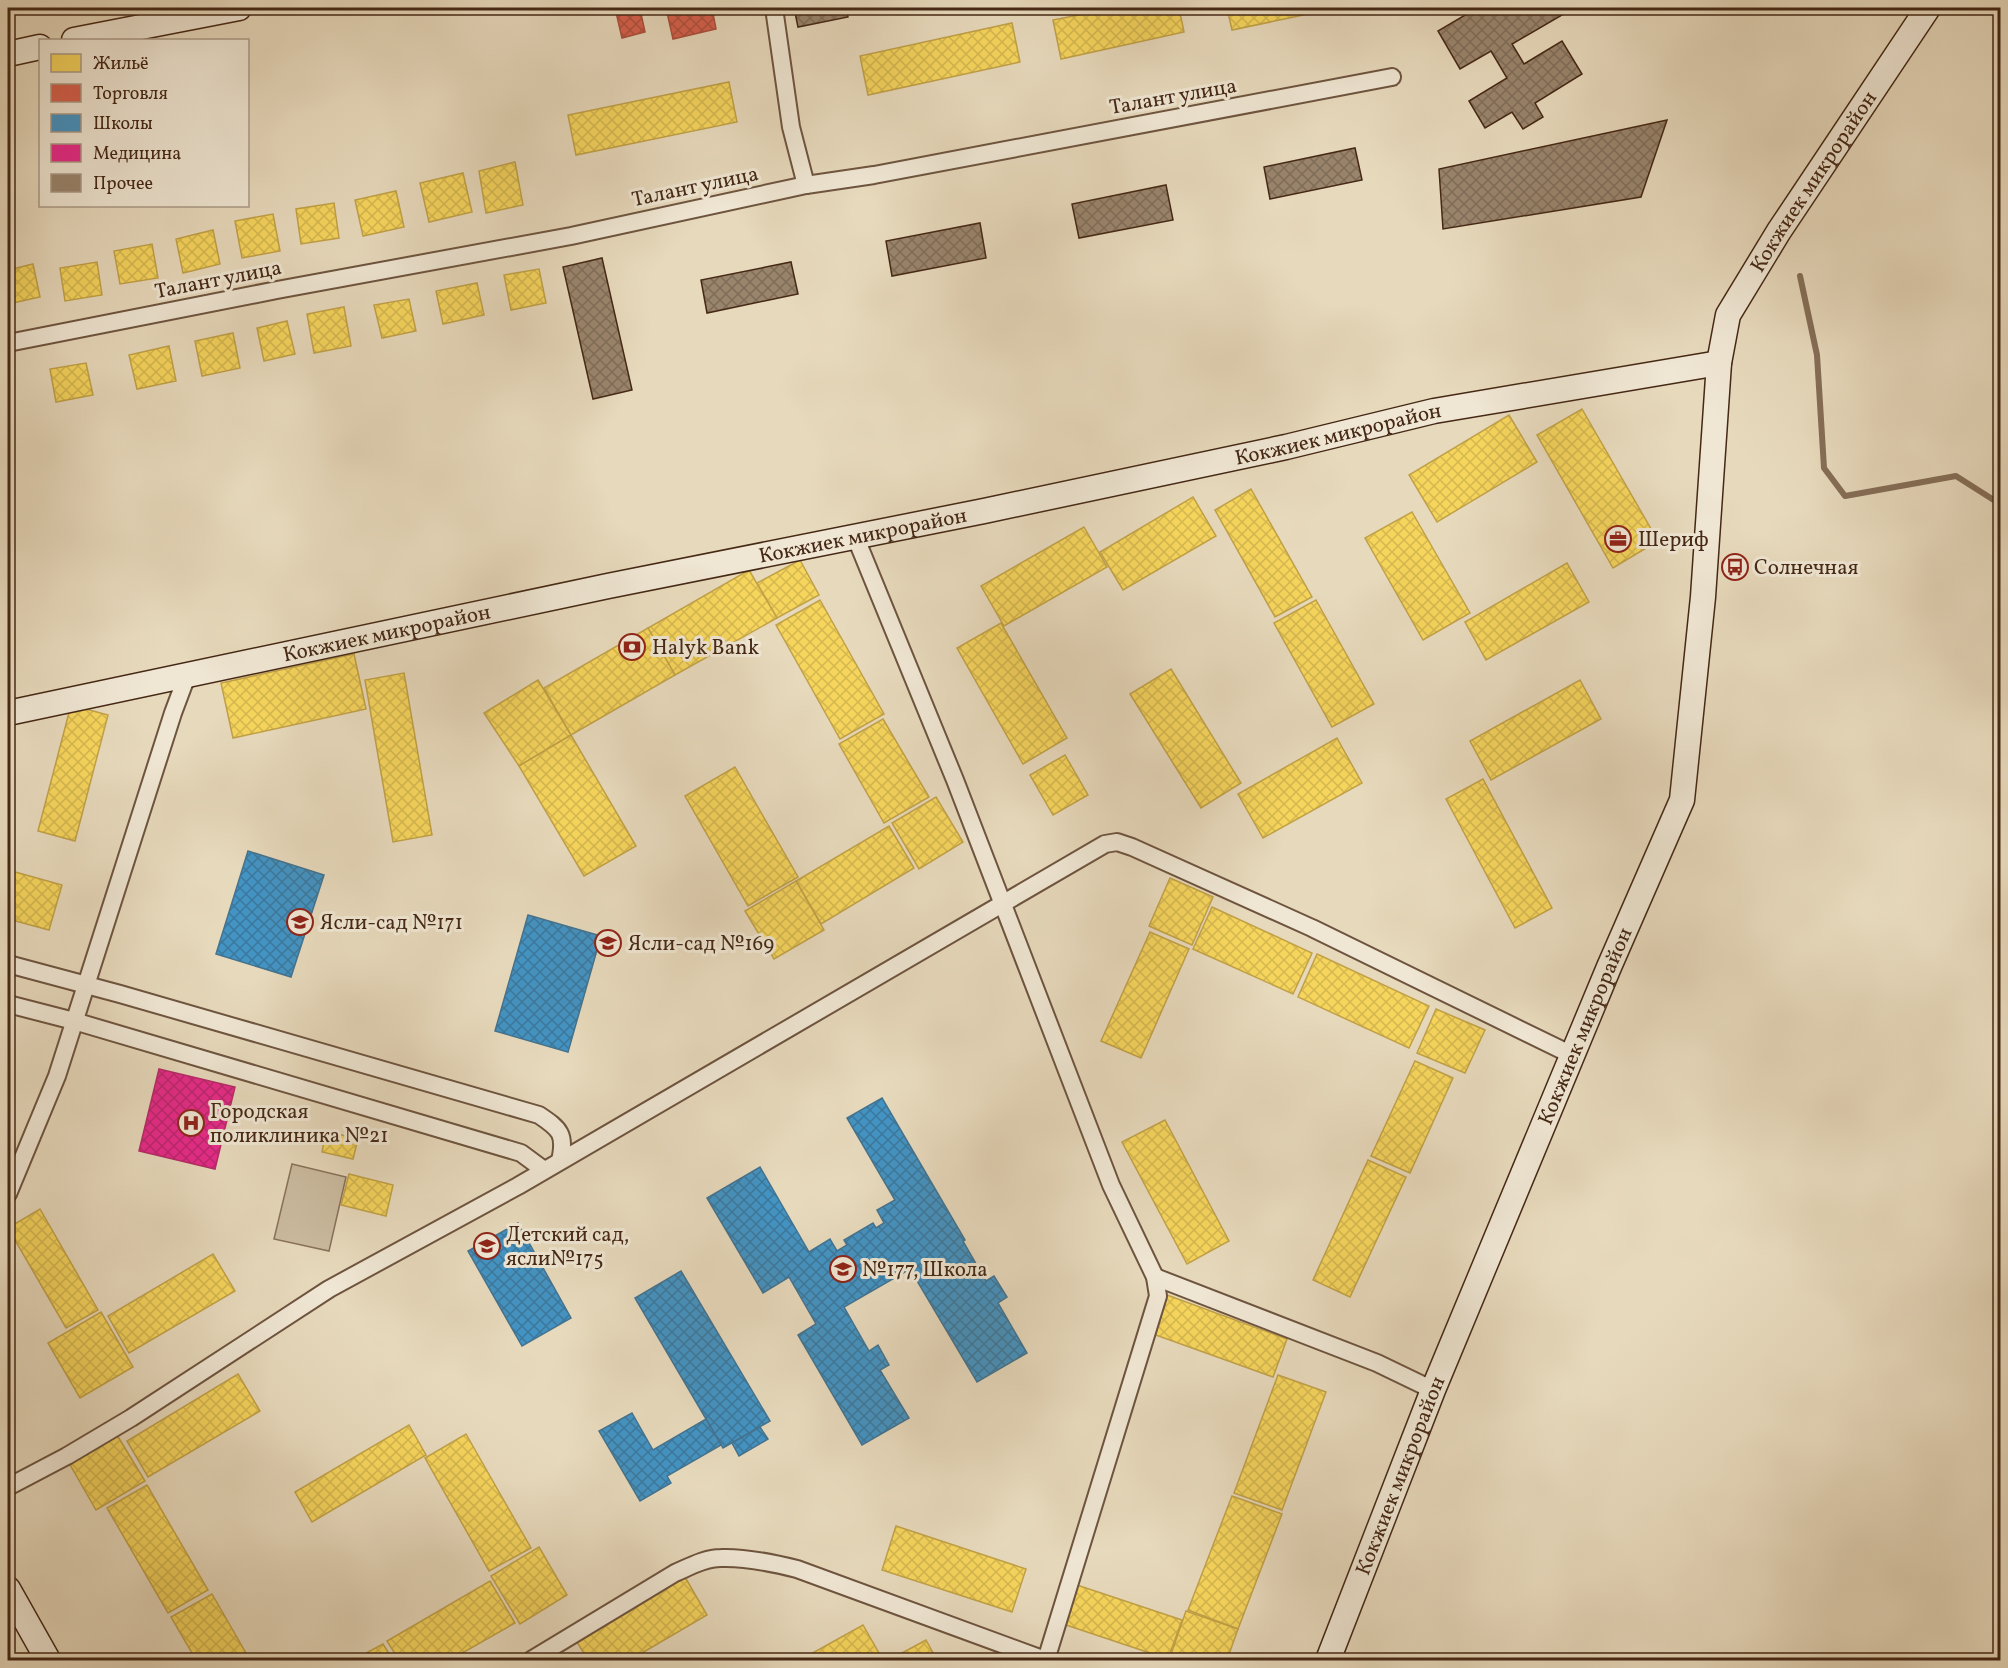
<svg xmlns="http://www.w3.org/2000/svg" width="2008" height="1668" font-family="Vollkorn,serif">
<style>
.garden{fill:#cbbba0;stroke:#88725a;stroke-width:1.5}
.homes{fill:url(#homes-cross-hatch);stroke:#c1a147;stroke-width:1.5}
.shops{fill:url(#shops-cross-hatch);stroke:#aa4f3c;stroke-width:1.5}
.schools{fill:url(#schools-cross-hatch);stroke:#44738f;stroke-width:1.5}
.health{fill:url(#health-cross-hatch);stroke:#b62967;stroke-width:1.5}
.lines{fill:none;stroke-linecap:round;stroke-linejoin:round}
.stream{stroke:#856e57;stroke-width:6}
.building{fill:url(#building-cross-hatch);stroke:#452815;stroke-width:1.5}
.street-casing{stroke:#6e543f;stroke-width:20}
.secondary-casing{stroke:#452815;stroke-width:27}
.street{stroke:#efe6d3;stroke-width:16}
.secondary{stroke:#efe6d3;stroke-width:24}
.labels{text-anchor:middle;stroke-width:6;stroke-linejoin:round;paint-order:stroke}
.street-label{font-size:21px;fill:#452815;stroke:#efe6d3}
.poi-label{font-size:21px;fill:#452815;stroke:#efe6d3;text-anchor:start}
</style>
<defs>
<pattern id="homes-cross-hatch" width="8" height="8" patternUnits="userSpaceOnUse" patternTransform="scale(1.5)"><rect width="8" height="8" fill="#f6d55c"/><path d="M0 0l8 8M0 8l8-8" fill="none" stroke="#d4b74f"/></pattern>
<pattern id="shops-cross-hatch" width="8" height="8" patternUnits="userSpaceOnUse" patternTransform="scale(1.5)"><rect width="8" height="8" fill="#d6604d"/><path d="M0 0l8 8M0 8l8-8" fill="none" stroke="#af4f3f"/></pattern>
<pattern id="schools-cross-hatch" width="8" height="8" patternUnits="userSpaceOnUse" patternTransform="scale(1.5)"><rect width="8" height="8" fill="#4393c3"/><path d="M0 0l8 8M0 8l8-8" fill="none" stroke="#3a789d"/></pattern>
<pattern id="health-cross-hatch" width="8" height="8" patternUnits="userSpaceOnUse" patternTransform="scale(1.5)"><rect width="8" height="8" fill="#e7298a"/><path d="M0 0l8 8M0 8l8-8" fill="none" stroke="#bd2370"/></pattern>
<pattern id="building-cross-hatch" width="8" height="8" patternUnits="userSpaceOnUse" patternTransform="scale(1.5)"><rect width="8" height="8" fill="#99846c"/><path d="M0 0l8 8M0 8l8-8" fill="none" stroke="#7f6c58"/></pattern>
</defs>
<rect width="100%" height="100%" fill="#e7d9bc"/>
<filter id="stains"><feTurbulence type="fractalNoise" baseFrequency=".00333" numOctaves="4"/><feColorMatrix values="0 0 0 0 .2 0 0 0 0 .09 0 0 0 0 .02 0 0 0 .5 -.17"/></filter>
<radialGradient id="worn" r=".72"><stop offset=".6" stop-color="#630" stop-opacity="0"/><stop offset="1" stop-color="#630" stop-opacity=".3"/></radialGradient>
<!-- garden -->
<path class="garden" d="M292 1164 346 1177 329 1251 274 1239Z"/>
<!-- homes -->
<g class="homes">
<path d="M1113 8H1179L1184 32 1061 59 1053 20Z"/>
<path d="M1227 8H1337L1232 30Z"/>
<path d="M1012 23 1020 62 868 95 860 56Z"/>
<path d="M729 82 737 122 576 155 568 115Z"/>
<path d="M515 162 523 205 486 213 479 171Z"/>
<path d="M463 173 472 212 429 222 420 183Z"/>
<path d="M396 191 404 227 363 236 355 200Z"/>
<path d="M334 203 339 238 301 244 296 209Z"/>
<path d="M273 214 280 251 242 258 235 221Z"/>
<path d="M213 230 220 264 183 273 176 239Z"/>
<path d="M152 244 158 278 120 284 114 251Z"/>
<path d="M97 262 102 295 65 301 60 268Z"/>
<path d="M33 264 40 297 8 304V270Z"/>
<path d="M539 269 546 303 511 310 504 275Z"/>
<path d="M477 283 484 315 443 324 436 291Z"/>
<path d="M409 299 416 331 382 338 374 305Z"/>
<path d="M344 307 351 346 314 353 307 314Z"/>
<path d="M287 321 295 354 264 361 257 328Z"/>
<path d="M233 333 240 368 202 376 195 341Z"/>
<path d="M169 346 176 381 137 389 129 355Z"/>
<path d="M86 363 93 395 56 402 50 369Z"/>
<path d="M1582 409 1658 541 1613 568 1537 435Z"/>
<path d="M1509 415 1537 462 1437 522 1409 475Z"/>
<path d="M1251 489 1312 597 1275 617 1215 510Z"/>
<path d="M1193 497 1216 536 1123 590 1100 552Z"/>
<path d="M1412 512 1470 613 1423 640 1365 538Z"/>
<path d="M1084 527 1107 567 1004 626 981 586Z"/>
<path d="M800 560 819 595 777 618 757 583Z"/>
<path d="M1567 563 1589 602 1486 660 1465 622Z"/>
<path d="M749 570 777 618 675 675 648 628Z"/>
<path d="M820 600 884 714 840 739 776 625Z"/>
<path d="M1316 600 1374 704 1332 727 1274 623Z"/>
<path d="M1001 623 1067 738 1023 764 957 648Z"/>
<path d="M648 628 675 675 571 735 544 688Z"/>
<path d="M354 654 366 709 233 738 221 683Z"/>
<path d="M1171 669 1241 783 1201 808 1130 694Z"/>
<path d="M404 673 432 835 393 842 365 680Z"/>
<path d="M538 680 571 735 519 766 484 713Z"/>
<path d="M1580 680 1601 719 1491 780 1470 741Z"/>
<path d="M71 705 108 715 75 841 38 831Z"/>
<path d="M883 719 929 797 884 823 839 744Z"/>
<path d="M571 735 636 846 584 876 519 766Z"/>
<path d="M1337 738 1362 783 1263 838 1238 794Z"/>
<path d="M1065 755 1088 795 1053 815 1030 775Z"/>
<path d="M735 767 798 877 748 906 685 796Z"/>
<path d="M1483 779 1552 908 1515 928 1446 799Z"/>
<path d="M936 797 963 842 919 869 892 823Z"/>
<path d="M889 826 914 868 821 924 796 881Z"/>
<path d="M8 870 62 885 49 930 8 919Z"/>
<path d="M1170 878 1213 897 1192 945 1149 926Z"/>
<path d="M796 881 824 930 774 959 745 911Z"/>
<path d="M1212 907 1312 953 1293 994 1193 949Z"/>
<path d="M1150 932 1189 949 1141 1058 1101 1041Z"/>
<path d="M1317 954 1429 1006 1409 1048 1298 997Z"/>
<path d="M1436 1009 1485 1030 1465 1073 1417 1053Z"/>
<path d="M1415 1061 1453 1078 1410 1173 1371 1156Z"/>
<path d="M1165 1120 1229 1241 1187 1264 1122 1142Z"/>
<path d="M326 1131 358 1139 353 1159 322 1152Z"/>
<path d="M1368 1160 1406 1177 1350 1297 1313 1280Z"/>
<path d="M349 1174 393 1185 386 1216 341 1205Z"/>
<path d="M40 1209 98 1310 66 1328 8 1228Z"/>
<path d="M213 1254 235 1291 129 1353 108 1316Z"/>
<path d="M1167 1295 1287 1339 1273 1377 1153 1334Z"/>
<path d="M101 1312 133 1367 80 1398 48 1343Z"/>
<path d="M238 1374 260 1411 148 1477 127 1441Z"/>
<path d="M1278 1375 1326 1392 1282 1510 1234 1493Z"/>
<path d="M409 1425 426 1455 312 1522 295 1492Z"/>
<path d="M466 1434 531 1548 489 1571 425 1458Z"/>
<path d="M117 1435 145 1481 96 1510 69 1463Z"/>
<path d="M147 1485 208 1590 168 1613 107 1508Z"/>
<path d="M1232 1496 1282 1514 1238 1629 1188 1610Z"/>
<path d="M896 1526 1026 1569 1012 1612 882 1570Z"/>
<path d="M539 1547 567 1595 520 1624 491 1576Z"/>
<path d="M685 1577 707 1615 630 1660H588L577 1642Z"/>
<path d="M490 1581 515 1623 450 1660H399L387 1641Z"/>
<path d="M1077 1585 1182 1620 1168 1659 1063 1624Z"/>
<path d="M212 1594 250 1660H196L171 1617Z"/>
<path d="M1186 1611 1238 1629 1227 1660H1169Z"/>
<path d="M863 1625 883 1660H800Z"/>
<path d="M926 1640 937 1660H889Z"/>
<path d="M383 1644 393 1660H353Z"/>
</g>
<!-- shops -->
<g class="shops">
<path d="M615 8H648L640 9 645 32 622 38Z"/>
<path d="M666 8H712L716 29 673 39Z"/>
</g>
<!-- schools -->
<g class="schools">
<path d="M248 851 324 875 291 977 216 954Z"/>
<path d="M528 915 601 936 568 1052 495 1031Z"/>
<path d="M882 1098 965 1240 963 1241 986 1281 994 1276 1007 1297 998 1303 1027 1353 977 1382 910 1269 844 1307 869 1351 878 1345 889 1365 880 1370 909 1418 862 1445 798 1335 816 1324 789 1277 763 1293 707 1198 760 1167 809 1252 830 1239 837 1251 847 1245 844 1240 873 1223 876 1228 884 1223 877 1210 895 1200 847 1118Z"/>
<path d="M518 1223 571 1318 522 1346 468 1251Z"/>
<path d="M681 1271 770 1421 723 1448 635 1298Z"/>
<path d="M632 1413 653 1450 706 1419 721 1445 667 1476 671 1483 640 1501 599 1431Z"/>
<path d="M760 1427 768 1439 739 1456 732 1443Z"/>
</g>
<!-- health -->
<path class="health" d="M159 1069 235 1087 215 1169 139 1151Z"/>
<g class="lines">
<!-- stream -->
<path class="stream" d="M1800 276 1817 355 1824 468 1845 496 1956 476 2000 504"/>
</g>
<!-- building -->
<g class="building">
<path d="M794 8H846L848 17 798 27Z"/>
<path d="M1477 8H1574L1512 44 1524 64 1562 41 1582 74 1535 103 1543 117 1523 129 1512 112 1485 128 1469 101 1507 78 1491 51 1460 69 1438 31Z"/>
<path d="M1667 120 1641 197 1443 229 1439 169Z"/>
<path d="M1355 148 1362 180 1270 199 1264 167Z"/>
<path d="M1166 185 1173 220 1079 238 1072 204Z"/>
<path d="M980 223 986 258 892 276 886 241Z"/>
<path d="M602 258 632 390 593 399 563 267Z"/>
<path d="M791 262 798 294 707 313 701 280Z"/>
</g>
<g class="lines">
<defs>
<g id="street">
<path d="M774 8 791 127 806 185"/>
<path d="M8 343 277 290 571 236 806 185 874 175 1392 77"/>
<path d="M855 536 955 780 1111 1185 1155 1277 1158 1296 1046 1660"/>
<path d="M8 964 120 994 539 1115C560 1129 566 1134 560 1161"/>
<path d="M8 1004 74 1021 521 1153 544 1170"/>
<path d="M8 1194 57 1076 173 713 188 673"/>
<path d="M1155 1277 1377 1363 1433 1390"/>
<path d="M8 1487 67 1456 131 1418 329 1289 518 1186 1105 844 1117 842 1132 847 1312 928 1572 1055"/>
<path d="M531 1660 675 1573C689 1567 705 1558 721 1558 746 1557 773 1563 797 1569L1045 1660"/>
</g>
<g id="secondary">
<path d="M74 40 239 8"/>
<path d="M8 54 40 47"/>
<path id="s1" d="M8 713 608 586 984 511 1286 447 1434 411 1719 363"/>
<path d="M8 1589 48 1660"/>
<path id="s2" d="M1328 1660 1433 1390 1609 967 1682 800 1703 597 1719 363 1728 315 1779 231 1928 8"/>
</g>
</defs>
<!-- street casing -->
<use href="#street" class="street-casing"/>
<!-- secondary casing -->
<use href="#secondary" class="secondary-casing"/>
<!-- street -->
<use href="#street" class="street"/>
<!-- secondary -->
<use href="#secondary" class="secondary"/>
</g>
<!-- icons -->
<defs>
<symbol id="office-ring" viewBox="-11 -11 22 22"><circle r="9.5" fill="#efe6d3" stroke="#8f2418" stroke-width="1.5"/><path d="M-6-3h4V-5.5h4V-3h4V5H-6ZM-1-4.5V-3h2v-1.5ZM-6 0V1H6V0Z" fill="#8f2418"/></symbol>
<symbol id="bus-ring" viewBox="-11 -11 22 22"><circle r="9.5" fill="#efe6d3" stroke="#8f2418" stroke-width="1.5"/><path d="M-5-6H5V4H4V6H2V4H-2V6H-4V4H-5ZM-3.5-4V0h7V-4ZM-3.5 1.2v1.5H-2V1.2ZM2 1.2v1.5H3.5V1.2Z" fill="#8f2418"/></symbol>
<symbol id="bank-ring" viewBox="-11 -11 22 22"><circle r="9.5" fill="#efe6d3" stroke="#8f2418" stroke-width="1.5"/><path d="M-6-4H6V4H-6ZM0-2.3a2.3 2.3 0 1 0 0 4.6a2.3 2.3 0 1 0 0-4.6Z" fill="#8f2418"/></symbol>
<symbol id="school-ring" viewBox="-11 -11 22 22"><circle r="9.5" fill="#efe6d3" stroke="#8f2418" stroke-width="1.5"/><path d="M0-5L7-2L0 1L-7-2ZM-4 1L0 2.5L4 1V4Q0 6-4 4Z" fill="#8f2418"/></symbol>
<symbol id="hospital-ring" viewBox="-11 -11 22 22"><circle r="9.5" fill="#efe6d3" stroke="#8f2418" stroke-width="1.5"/><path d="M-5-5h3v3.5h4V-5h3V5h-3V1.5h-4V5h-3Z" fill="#8f2418"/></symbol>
</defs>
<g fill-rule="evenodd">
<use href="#office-ring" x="1603" y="524" width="30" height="30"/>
<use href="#bus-ring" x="1720" y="552" width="30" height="30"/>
<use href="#bank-ring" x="617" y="632" width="30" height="30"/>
<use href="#school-ring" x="285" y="907" width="30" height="30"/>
<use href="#school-ring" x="593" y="928" width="30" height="30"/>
<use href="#hospital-ring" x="176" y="1108" width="30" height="30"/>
<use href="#school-ring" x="472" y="1231" width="30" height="30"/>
<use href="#school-ring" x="828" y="1254" width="30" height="30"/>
</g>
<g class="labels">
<!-- street labels -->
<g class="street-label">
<text transform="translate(1173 96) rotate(-10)" y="7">Талант улица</text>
<text dy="7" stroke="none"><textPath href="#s2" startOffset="1576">Кокжиек микрорайон</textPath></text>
<text transform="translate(695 186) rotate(-12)" y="7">Талант улица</text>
<text transform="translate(218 279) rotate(-11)" y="7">Талант улица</text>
<text dy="7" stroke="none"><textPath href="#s1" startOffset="1359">Кокжиек микрорайон</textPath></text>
<text dy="7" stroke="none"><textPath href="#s1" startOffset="873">Кокжиек микрорайон</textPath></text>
<text dy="7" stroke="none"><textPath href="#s1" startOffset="387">Кокжиек микрорайон</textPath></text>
<text dy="7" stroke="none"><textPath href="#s2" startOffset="684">Кокжиек микрорайон</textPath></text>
<text dy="7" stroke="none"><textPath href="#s2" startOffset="198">Кокжиек микрорайон</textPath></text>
</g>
<!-- poi labels -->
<g class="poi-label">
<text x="1638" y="546">Шериф</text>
<text x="1754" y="574">Солнечная</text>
<text x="652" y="654">Halyk Bank</text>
<text x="320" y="929">Ясли-сад №171</text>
<text x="628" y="950">Ясли-сад №169</text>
<text x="210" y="1118">Городская<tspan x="210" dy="24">поликлиника №21</tspan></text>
<text x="506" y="1241">Детский сад,<tspan x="506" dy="24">ясли№175</tspan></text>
<text x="862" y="1276">№177, Школа</text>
</g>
</g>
<!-- margin -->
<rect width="2008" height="1668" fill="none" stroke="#e7d9bc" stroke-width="30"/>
<rect x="9" y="9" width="1990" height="1650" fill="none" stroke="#452815" stroke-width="3"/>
<rect x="15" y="15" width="1978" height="1638" fill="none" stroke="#452815" stroke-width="1.5"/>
<!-- legend -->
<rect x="39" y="39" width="210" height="168" fill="#efe6d3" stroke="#ab9a87" stroke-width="1.5"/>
<rect x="51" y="54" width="30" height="18" fill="#f6d55c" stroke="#ab9a87" stroke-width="1.5"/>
<text x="93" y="69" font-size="18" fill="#452815">Жильё</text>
<rect x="51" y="84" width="30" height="18" fill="#d6604d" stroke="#ab9a87" stroke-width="1.5"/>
<text x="93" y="99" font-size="18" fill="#452815">Торговля</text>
<rect x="51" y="114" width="30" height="18" fill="#4393c3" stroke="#ab9a87" stroke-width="1.5"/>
<text x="93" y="129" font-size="18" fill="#452815">Школы</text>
<rect x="51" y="144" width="30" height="18" fill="#e7298a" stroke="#ab9a87" stroke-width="1.5"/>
<text x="93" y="159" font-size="18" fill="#452815">Медицина</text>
<rect x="51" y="174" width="30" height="18" fill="#99846c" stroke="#ab9a87" stroke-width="1.5"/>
<text x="93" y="189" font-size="18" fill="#452815">Прочее</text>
<rect width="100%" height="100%" filter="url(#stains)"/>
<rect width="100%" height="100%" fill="url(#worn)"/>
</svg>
